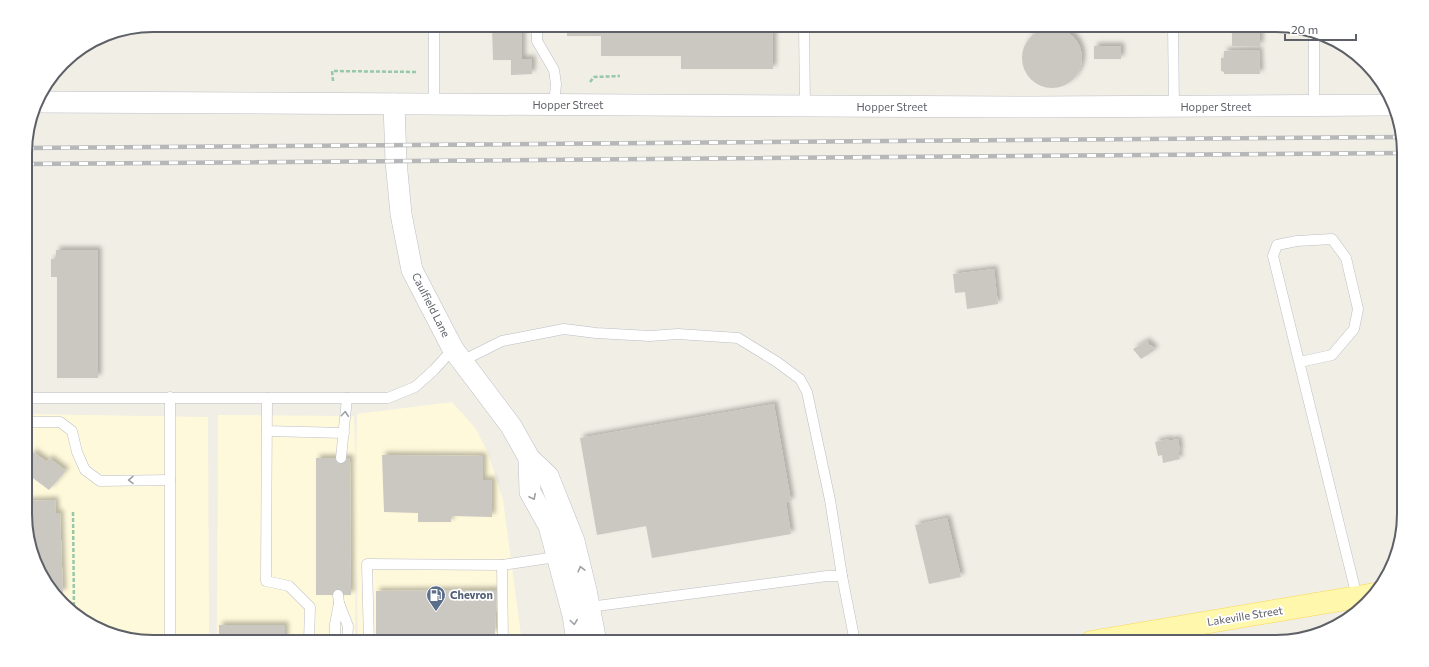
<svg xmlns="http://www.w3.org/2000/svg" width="1429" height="667" font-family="Commissioner,sans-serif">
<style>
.commercial{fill:#fff9db}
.building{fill:#cbc8c2;filter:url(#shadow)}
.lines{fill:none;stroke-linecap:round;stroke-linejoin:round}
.service-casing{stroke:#bcbec5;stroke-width:11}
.minor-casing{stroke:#bcbec5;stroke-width:22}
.primary-casing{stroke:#fbd853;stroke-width:23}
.path{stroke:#97c8a9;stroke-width:2.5;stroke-dasharray:4 2;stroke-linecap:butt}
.service{stroke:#fff;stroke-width:10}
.minor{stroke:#fff;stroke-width:21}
.primary{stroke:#fff7ab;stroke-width:22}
.rail-casing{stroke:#b6b7b8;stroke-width:4.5}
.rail{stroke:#fff;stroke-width:3;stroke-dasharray:9;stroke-linecap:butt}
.oneway{stroke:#9ea0a4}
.labels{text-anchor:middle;stroke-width:3.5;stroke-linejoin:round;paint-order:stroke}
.street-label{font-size:11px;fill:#5d6067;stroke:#fff}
.service-label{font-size:11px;font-weight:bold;fill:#4e5e75;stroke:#fff;text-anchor:start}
.rim{fill:none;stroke:#5d6067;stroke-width:2}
</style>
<defs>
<filter id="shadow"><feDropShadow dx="3.5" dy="-3.5" stdDeviation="2" flood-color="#0004"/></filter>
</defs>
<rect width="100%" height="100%" fill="#f0eee5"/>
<!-- commercial -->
<g class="commercial">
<path d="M452 402 476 429 488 453 503 500 522 642H358L356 558 355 642H217L218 415 354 416 356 473 357 414Z"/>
<path d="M26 414 208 417 209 642H153L104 632 52 592 26 531Z"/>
</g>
<!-- building -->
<g class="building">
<path d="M492 25H522V59H532V74L511 75V60H493Z"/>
<path d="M567 25H773V69H681V56H601V36H567Z"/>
<rect x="1232" y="25" width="28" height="21"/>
<circle cx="1052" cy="58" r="30"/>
<rect x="1094" y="46" width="27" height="13"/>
<path d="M1259 50 1260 74H1224V72L1221 71V58H1224V51Z"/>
<path d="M56 250H98V378H57V277H51V259H56Z"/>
<path d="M994 269 998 304 967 309 965 292 955 293 953 274Z"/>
<path d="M1147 341 1150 346 1151 345 1155 350 1141 359 1133 349Z"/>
<path d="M774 404 791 501 786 502 791 534 652 558 646 526 597 535 580 438Z"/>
<path d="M1169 439V441L1178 439 1180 451 1178 452 1180 459 1163 463 1162 455 1158 456 1155 442Z"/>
<path d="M33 452 47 462 49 458 66 471 49 490 26 473V462Z"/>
<path d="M382 455 483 456V480H492V517L451 516V522H418V513L384 512Z"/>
<path d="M316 458H350L351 595H316Z"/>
<path d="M55 500 56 513H60L63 593H52L26 531V501Z"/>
<path d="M947 518 961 577 929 584 915 525Z"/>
<path d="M497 590 495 634 376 635V591Z"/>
<rect x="219" y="625" width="66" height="17"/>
</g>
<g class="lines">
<defs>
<g id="service">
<path d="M537 25V41L554 70 556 84 554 105"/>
<path d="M804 25 805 106"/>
<path d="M1173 25 1174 107"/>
<path d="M1314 32V106"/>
<path d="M434 104V25"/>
<path d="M462 361 502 341 564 329 596 333 650 336 678 334 738 338 777 362 800 379 807 392 830 500 842 576 855 642"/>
<path d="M1300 362 1332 355 1354 329 1358 309 1346 258 1332 239 1297 241 1277 245 1273 256 1357 597"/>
<path d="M170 397V642"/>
<path d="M26 398H388L415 387 434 370 453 349"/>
<path d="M267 398 266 581 289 586 310 607 309 642"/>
<path d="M26 425 33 422H60L72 431 77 452 85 470 100 481 170 480"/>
<path d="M267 431 344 433"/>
<path d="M341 458 347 398"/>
<path d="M502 565 503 642"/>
<path d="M338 595 339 603 348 626 347 642"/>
<path d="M589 607 827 576H842"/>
<path d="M335 642V624L339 603"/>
<path d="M369 642 367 564 502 565 556 557"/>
</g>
<g id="minor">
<path d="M37 102 1031 107 1390 105"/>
<path d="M394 104 396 161 401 214 412 270 453 349 511 426 529 458 548 476 574 541 586 590 596 642"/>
<path d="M529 458 530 492 549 526 573 615 577 642"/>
</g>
<path id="primary" d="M1091 642 1375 594"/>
</defs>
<!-- service casing -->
<use href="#service" class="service-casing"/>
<!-- minor casing -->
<use href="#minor" class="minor-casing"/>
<!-- primary casing -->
<use href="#primary" class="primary-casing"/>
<!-- path -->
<g class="path">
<path d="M333 81 332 71 417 72"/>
<path d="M590 82 594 77 620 76"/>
<path d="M73 512 74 610"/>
</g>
<!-- service -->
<use href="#service" class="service"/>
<!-- minor -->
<use href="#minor" class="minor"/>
<!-- primary -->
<use href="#primary" class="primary"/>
<defs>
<g id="rail">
<path d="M25 148 1403 137"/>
<path d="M25 164 1403 153"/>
</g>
</defs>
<!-- rail casing -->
<use href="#rail" class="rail-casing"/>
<!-- rail -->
<use href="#rail" class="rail"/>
</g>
<!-- one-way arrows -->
<defs><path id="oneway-chevron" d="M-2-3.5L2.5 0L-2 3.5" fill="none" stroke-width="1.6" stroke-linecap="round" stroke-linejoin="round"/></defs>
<g class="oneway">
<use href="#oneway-chevron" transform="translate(345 414) rotate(-85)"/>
<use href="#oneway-chevron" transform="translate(131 480) rotate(179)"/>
<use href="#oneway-chevron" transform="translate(533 497) rotate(64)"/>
<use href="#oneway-chevron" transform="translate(581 569) rotate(-104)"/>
<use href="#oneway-chevron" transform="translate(574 622) rotate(82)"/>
</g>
<!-- icons -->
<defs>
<symbol id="fuel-pin" viewBox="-11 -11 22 30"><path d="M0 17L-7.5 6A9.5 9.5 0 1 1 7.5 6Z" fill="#5c6f8a" stroke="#fff"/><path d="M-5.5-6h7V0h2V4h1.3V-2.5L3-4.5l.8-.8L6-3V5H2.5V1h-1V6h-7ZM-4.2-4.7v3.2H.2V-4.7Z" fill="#fff"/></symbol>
</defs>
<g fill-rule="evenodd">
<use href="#fuel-pin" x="425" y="584" width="22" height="30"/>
</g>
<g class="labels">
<!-- street labels -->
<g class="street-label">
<text x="568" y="109">Hopper Street</text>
<text x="892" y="111">Hopper Street</text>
<text x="1216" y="111">Hopper Street</text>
<text transform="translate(431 305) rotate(63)" y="4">Caulfield Lane</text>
<text transform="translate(1245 616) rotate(-9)" y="4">Lakeville Street</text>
</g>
<!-- service labels -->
<g class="service-label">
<text x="450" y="599">Chevron</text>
</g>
</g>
<!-- crop -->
<path d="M0 0H1429V667H0ZM153 32H1276A121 121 0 0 1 1397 153V514A121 121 0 0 1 1276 635H153A121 121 0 0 1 32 514V153A121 121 0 0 1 153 32Z" fill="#fff" fill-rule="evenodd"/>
<path class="rim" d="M153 32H1276A121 121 0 0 1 1397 153V514A121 121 0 0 1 1276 635H153A121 121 0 0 1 32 514V153A121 121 0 0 1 153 32Z"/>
<!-- scale -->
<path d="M1285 34v6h71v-6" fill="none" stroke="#5d6067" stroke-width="2"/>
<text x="1291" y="34" font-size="12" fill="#5d6067" stroke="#ffffff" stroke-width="3" paint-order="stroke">20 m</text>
</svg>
